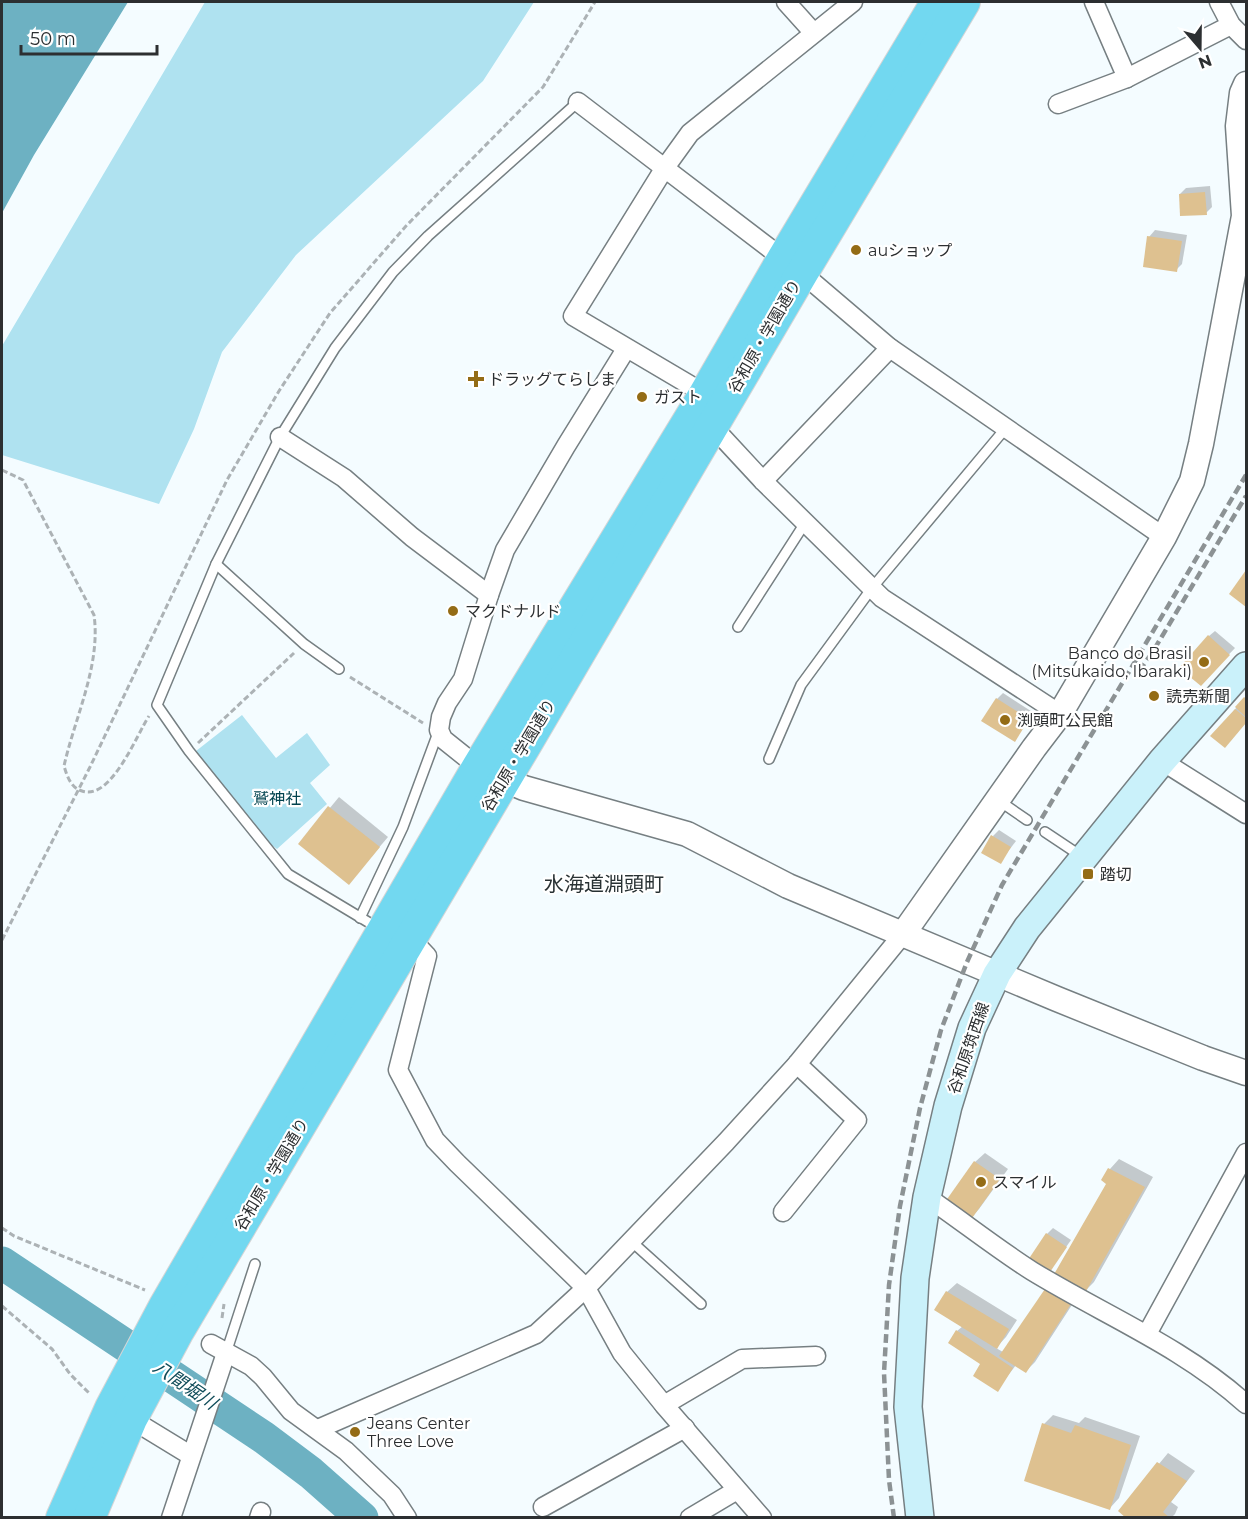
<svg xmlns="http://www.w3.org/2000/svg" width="1248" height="1519" font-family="Montserrat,'Noto Sans JP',sans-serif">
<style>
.green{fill:#afe2f0}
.water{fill:#6db1c2}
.shadow{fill:#0003}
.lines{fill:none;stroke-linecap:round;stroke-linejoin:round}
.river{stroke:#6db1c2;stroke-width:33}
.building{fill:#dec190}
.service-casing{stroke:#767f82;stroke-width:12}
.minor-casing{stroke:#767f82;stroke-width:21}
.tertiary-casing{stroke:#767f82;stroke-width:27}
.secondary-casing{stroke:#767f82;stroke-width:30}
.trunk-casing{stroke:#d5d5d6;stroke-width:34}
.path{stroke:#acb2b5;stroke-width:3;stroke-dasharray:6 3;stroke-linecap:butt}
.service{stroke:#fff;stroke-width:9}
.minor{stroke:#fff;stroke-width:18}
.tertiary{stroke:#fff;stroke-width:24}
.secondary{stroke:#caf1fa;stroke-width:27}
.trunk{stroke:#72d8f0;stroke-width:32}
.rail{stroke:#8c9294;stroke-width:4.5;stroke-dasharray:9 4.5;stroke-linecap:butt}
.poi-dot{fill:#946c16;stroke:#fff;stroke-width:2}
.labels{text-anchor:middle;stroke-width:4.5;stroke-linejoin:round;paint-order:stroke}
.poi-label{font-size:16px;fill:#2c2f31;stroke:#fff;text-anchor:start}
.street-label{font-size:16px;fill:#2c2f31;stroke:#fff}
.park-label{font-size:16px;fill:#02434f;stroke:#fff}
.water-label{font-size:18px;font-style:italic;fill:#104c59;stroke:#fff}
.quarter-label{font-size:20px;fill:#283133;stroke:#fff}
</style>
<rect width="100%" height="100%" fill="#f4fcff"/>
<!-- green -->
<g class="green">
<path d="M205 2H534L483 81 296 255 222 352 194 429 159 504 2 455V346Z"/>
<path d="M242 715 276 758 307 733 330 765 310 783 327 804 277 849 257 834 196 751Z"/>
</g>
<!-- water -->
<path class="water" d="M2 2H128L34 155 2 213Z"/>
<!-- shadow -->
<g class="shadow">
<path d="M1210 186 1212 207 1206 213 1180 194 1186 188Z"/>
<path d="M1155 230 1187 235 1182 264 1176 270 1149 237Z"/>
<path d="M1215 631 1235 648 1201 684 1209 636Z"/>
<path d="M1003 693 1034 713 1014 740 997 699Z"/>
<path d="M1246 696V722L1231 740 1213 736Z"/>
<path d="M339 797 388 837 349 883 300 844Z"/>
<path d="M999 830 1016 841 1000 862 993 836Z"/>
<path d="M985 1153 1008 1169 979 1209 970 1219 975 1162Z"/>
<path d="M1119 1159 1153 1177 1094 1282 1085 1291 1079 1294 1035 1362 1026 1371 1016 1365 997 1390 982 1364 957 1331 963 1326 947 1292 957 1283 1017 1320 1006 1337 996 1348 1003 1352 1048 1287 1108 1184 1103 1179 1110 1169Z"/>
<path d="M1053 1228 1071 1240 1050 1270 1047 1234Z"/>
<path d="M1053 1415 1079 1423 1085 1417 1140 1436 1119 1498 1110 1508 1044 1424Z"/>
<path d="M1168 1453 1195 1471 1171 1502 1178 1507 1175 1514 1171 1518H1129L1120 1511Z"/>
</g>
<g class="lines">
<!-- river -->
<path class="river" d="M2 1263 263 1437 311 1473 362 1518"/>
</g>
<!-- building -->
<g class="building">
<path d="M1205 192 1207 215 1180 216 1179 194Z"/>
<path d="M1147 236 1182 241 1177 272 1143 267Z"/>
<path d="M1246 570V607L1229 594Z"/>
<path d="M1208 635 1230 655 1201 686 1179 668Z"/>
<path d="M1244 697 1246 699V717L1235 707Z"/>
<path d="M996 698 1029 719 1015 742 981 721Z"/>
<path d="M1235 709 1246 718V723L1225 748 1210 736Z"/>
<path d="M328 806 380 847 349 885 298 844Z"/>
<path d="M991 835 1011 847 1001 864 981 853Z"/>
<path d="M974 1161 1000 1179 970 1221 945 1202Z"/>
<path d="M1108 1168 1145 1187 1085 1293 1053 1276 1106 1184 1101 1180Z"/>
<path d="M1046 1233 1067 1247 1050 1272 1028 1260Z"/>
<path d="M1047 1286 1071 1304 1026 1373 999 1356Z"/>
<path d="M946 1291 1009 1329 997 1349 934 1310Z"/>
<path d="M956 1330 1013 1368 998 1392 973 1376 980 1364 948 1343Z"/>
<path d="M1042 1423 1071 1433 1075 1425 1131 1445 1110 1510 1024 1481Z"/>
<path d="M1157 1462 1187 1481 1163 1512 1170 1518H1126L1118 1511Z"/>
</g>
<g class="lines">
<defs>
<g id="service">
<path d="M216 564 304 644 339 669"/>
<path d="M738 627 805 523"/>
<path d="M769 759 801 685 872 588 1005 429"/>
<path d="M998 800 1027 820"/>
<path d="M1045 832 1081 856"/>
<path d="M360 918 403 827 439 730"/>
<path d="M378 928 288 874 189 751 157 705 216 564 280 437 335 348 393 272 428 236 578 102"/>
<path d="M631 1241 701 1304"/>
<path d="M226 1353 255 1264"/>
</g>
<g id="minor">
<path d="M786 2 813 32"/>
<path d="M1094 2 1127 78"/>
<path d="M1219 2 1231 25 1246 40"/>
<path d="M578 102 802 273 890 348 1164 537"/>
<path d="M1058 104 1127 78 1231 25"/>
<path d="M705 394 573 316 664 169 690 133 853 2"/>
<path d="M712 426 763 481 882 598 1060 714"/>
<path d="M280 437 344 478 412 537 489 595"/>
<path d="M763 481 890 348"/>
<path d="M1162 761 1246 814"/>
<path d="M478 767 443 739 439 730 441 717 447 703 463 679 489 595 505 550 566 446 626 349"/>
<path d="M410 938 427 956 398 1070 435 1140 457 1163 586 1288 622 1353 664 1405 762 1518"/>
<path d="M927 1197C962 1221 996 1248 1032 1271 1104 1315 1183 1347 1246 1404"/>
<path d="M783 1212 857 1120 797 1064"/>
<path d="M1147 1334 1246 1153"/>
<path d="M211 1344 251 1366 263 1377 291 1411 346 1451 392 1495 407 1518"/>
<path d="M664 1405 742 1359 816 1356"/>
<path d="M131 1419 190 1455"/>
<path d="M318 1429 536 1334 586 1288 726 1142 797 1064 903 934"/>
<path d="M543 1507 685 1428"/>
<path d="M171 1518 226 1353"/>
<path d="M259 1518 261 1512"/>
<path d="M690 1518 737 1490"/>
</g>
<g id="tertiary">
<path d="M491 774 524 788 687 834 788 886 1057 999 1203 1058 1246 1073"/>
<path d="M903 934 1034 748 1060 714 1164 537 1192 481 1201 444 1244 216 1238 126 1242 93 1246 84"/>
</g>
<path id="secondary" d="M920 1518 908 1407 915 1278 927 1197 948 1106 972 1028 997 974 1027 928 1162 761 1246 666"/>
<g id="trunk">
<path d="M62 1518 111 1408 165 1306 478 767 705 394 783 259 937 2"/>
<path d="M89 1518 131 1419 178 1331 524 747 802 273 964 2"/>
</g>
</defs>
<!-- service casing -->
<use href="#service" class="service-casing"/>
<!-- minor casing -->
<use href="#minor" class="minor-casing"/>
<!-- tertiary casing -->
<use href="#tertiary" class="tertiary-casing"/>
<!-- secondary casing -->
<use href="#secondary" class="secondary-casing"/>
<!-- trunk casing -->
<use href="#trunk" class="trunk-casing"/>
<!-- path -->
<g class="path">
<path d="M2 470 23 480 94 615C101 665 75 717 64 766 67 776 71 788 82 791 111 801 136 736 149 716"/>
<path d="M350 677 423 723"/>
<path d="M198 743 294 653"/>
<path d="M2 940 90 767 227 480 279 391 330 313 406 226 543 87 595 2"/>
<path d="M2 1228 14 1236 145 1290"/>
<path d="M2 1306 52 1349 70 1374 90 1394"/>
<path d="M222 1318 224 1304"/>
</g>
<!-- service -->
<use href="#service" class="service"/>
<!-- minor -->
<use href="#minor" class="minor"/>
<!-- tertiary -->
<use href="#tertiary" class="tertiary"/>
<!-- secondary -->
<use href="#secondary" class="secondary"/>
<!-- trunk -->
<use href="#trunk" class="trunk"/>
<!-- rail -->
<g class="rail">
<path d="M1139 671 1152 653 1246 496"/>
<path d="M894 1518 889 1480 884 1373 889 1285 900 1206 920 1108 941 1030 967 962 1002 885 1246 475"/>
</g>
</g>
<!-- markers -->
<g class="poi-dot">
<circle cx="856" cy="250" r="6"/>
<path d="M473 370h6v6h6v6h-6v6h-6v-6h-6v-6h6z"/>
<circle cx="642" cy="397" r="6"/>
<circle cx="453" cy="611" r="6"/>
<circle cx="1204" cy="662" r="6"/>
<circle cx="1154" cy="696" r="6"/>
<circle cx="1005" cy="720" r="6"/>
<rect x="1082" y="868" width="12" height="12" rx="3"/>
<circle cx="981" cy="1182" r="6"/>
<circle cx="355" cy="1432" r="6"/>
</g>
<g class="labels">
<!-- poi labels -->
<g class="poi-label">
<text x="868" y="256">auショップ</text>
<text x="488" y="385">ドラッグてらしま</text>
<text x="654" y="403">ガスト</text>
<text x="465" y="617">マクドナルド</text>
<text x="1192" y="659" text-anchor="end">Banco do Brasil<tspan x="1192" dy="18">(Mitsukaido, Ibaraki)</tspan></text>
<text x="1166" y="702">読売新聞</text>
<text x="1017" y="726">渕頭町公民館</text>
<text x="1100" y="880">踏切</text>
<text x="993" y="1188">スマイル</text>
<text x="367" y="1429">Jeans Center<tspan x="367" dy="18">Three Love</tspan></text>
</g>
<!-- street labels -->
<g class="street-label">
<text transform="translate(764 336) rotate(-60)" y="6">谷和原・学園通り</text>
<text transform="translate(518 755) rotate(-59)" y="6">谷和原・学園通り</text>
<text transform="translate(968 1048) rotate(-71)" y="6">谷和原筑西線</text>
<text transform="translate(271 1174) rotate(-59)" y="6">谷和原・学園通り</text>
</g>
<!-- park labels -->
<g class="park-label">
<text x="277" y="804">鷲神社</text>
</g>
<!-- water labels -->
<g class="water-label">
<text transform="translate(185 1385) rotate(34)" y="6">八間堀川</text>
</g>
<!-- quarter labels -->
<g class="quarter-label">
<text x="604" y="891">水海道淵頭町</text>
</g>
</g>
<!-- border -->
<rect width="1248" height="1519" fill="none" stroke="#2c2f31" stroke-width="6"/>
<!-- north arrow -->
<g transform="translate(1200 48) rotate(160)" stroke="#ffffff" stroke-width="4.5" paint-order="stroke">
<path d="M0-4.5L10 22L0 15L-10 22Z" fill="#2c2f31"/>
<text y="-9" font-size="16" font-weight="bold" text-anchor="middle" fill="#2c2f31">N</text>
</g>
<!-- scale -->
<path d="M21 45v9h136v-9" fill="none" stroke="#2c2f31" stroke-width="3"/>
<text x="30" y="45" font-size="18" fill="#2c2f31" stroke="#ffffff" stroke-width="4.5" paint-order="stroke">50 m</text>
</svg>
